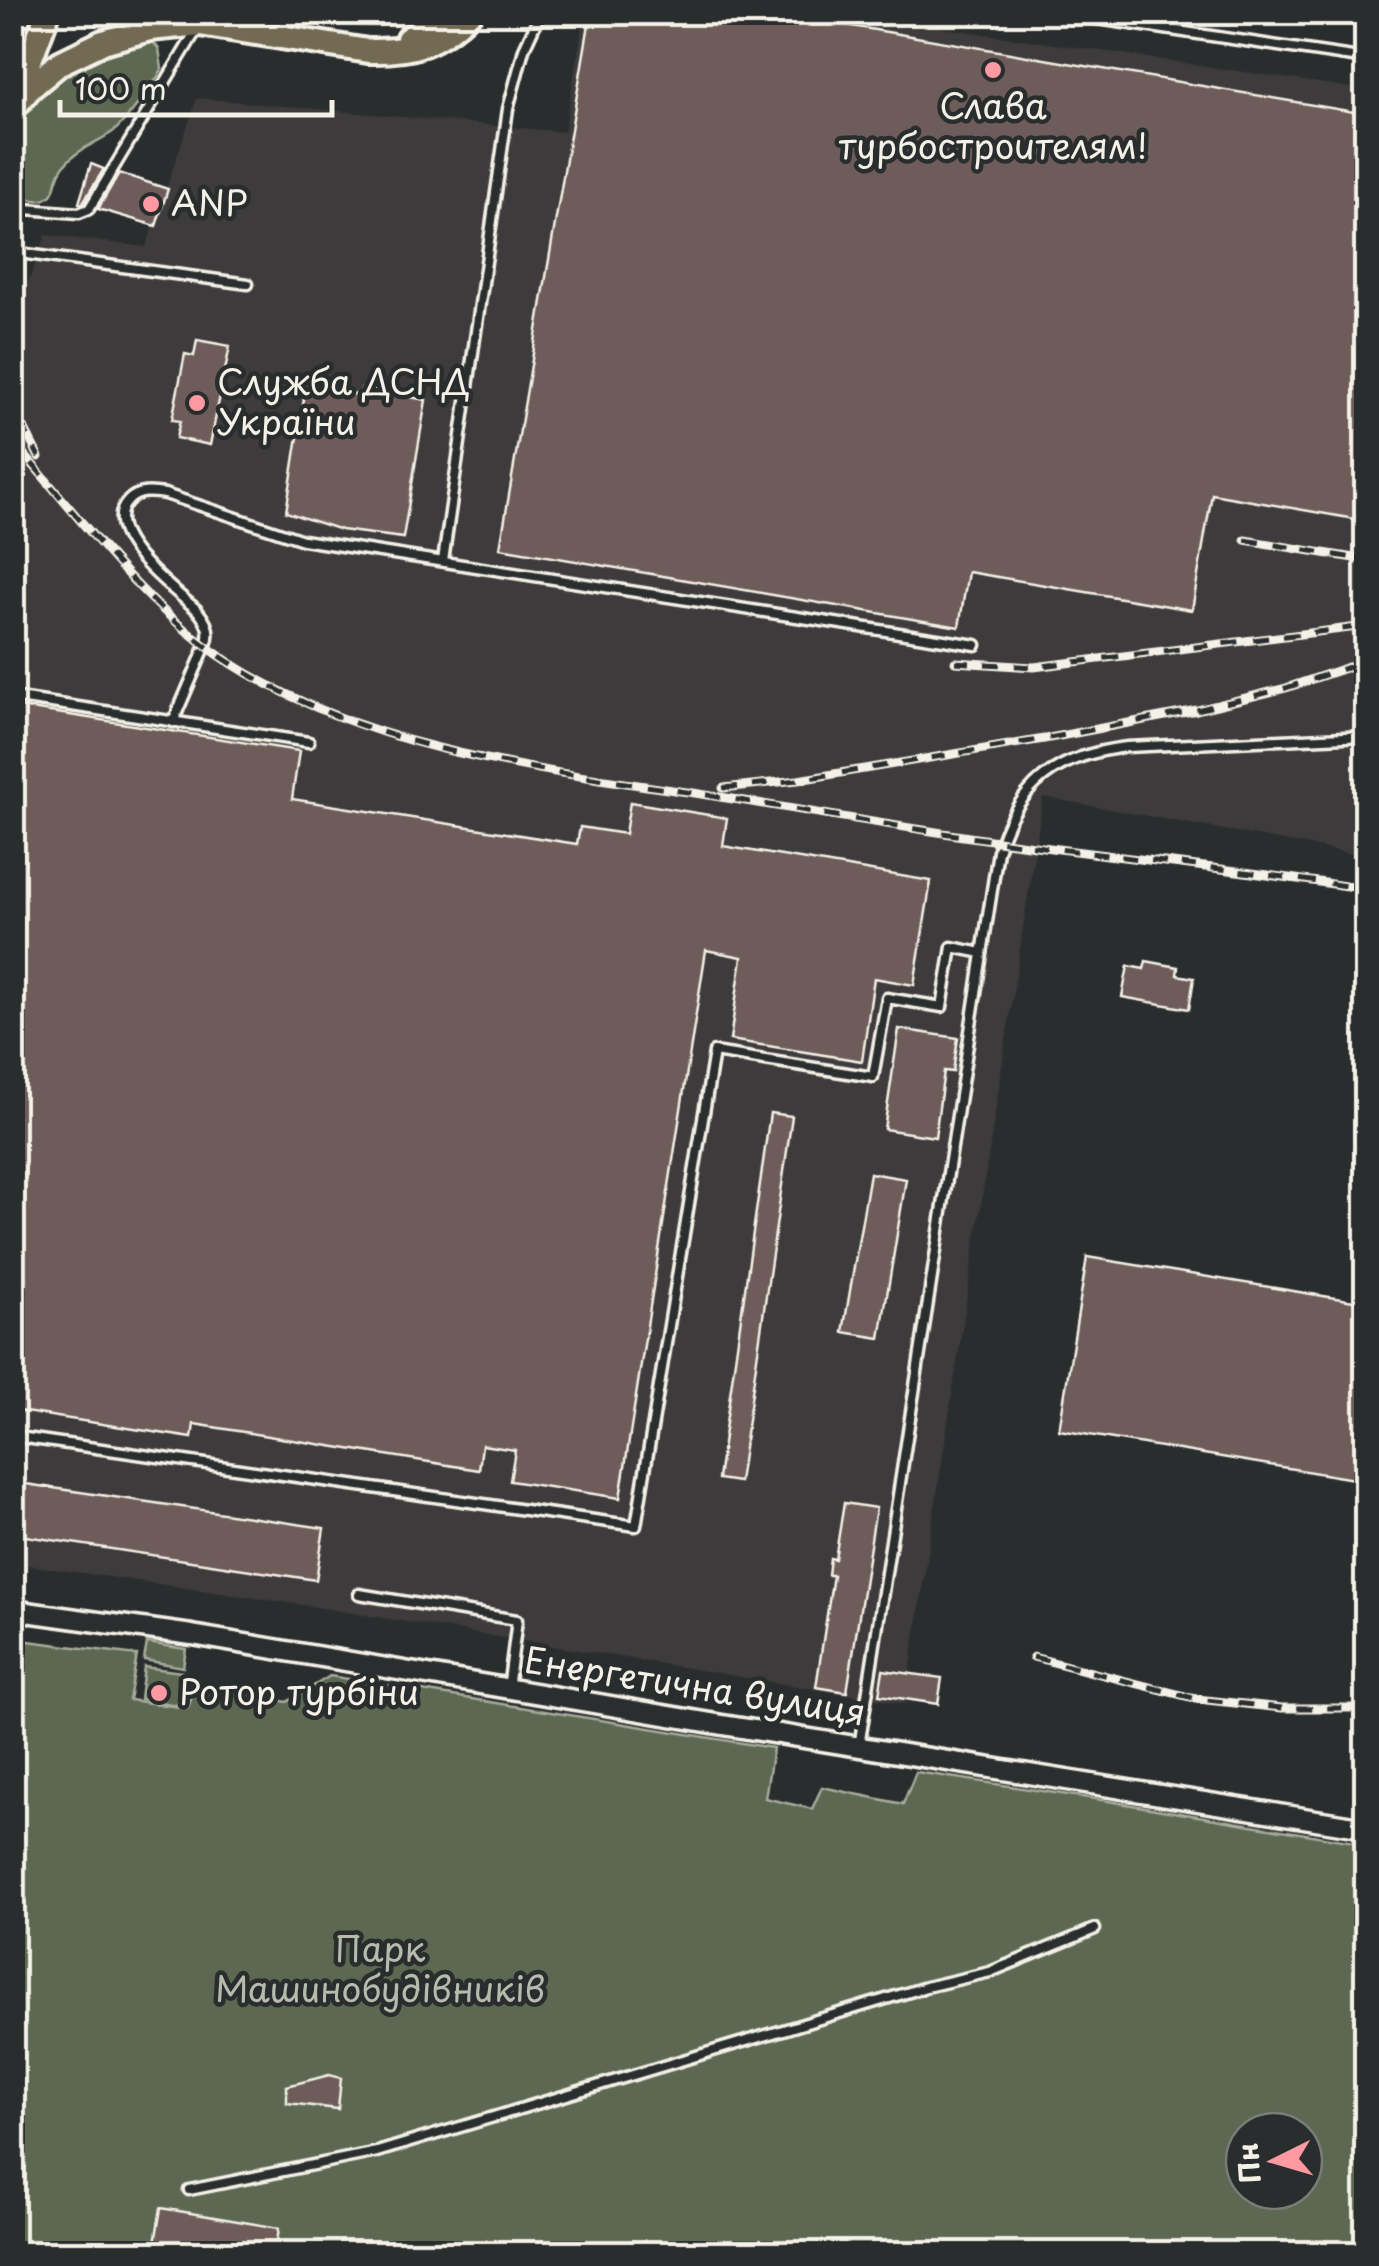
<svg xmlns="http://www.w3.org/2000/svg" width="1379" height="2266" font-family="'Playpen Sans',sans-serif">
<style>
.built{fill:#3e3b3b}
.green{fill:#5b6851;stroke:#a8ac9c;stroke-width:2.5;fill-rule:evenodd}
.building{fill:#6e5b5a;stroke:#f4f1e8;stroke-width:2.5}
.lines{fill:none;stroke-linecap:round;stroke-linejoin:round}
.service-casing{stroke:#f4f1e8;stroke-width:15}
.tertiary-casing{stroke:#f4f1e8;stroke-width:25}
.primary-casing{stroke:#f4f1e8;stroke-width:30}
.service{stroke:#2a2d2e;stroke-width:8}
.tertiary{stroke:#2a2d2e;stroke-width:18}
.primary{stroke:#736b52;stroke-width:22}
.rail-casing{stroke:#f4f1e8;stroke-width:9}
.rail{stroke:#2a2d2e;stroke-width:5;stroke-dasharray:15;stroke-linecap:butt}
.poi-dot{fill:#ff9aa2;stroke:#2a2d2e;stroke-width:4}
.labels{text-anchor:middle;stroke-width:9;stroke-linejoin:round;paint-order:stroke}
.poi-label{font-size:35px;fill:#f4f1e8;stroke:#2a2d2e;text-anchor:start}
.street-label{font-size:35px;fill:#f4f1e8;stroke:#2a2d2e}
.park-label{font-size:35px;fill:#b7baac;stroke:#2a2d2e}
</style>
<rect width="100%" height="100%" fill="#2a2d2e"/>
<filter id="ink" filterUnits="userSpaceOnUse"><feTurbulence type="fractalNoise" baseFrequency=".01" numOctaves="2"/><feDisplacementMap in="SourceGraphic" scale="20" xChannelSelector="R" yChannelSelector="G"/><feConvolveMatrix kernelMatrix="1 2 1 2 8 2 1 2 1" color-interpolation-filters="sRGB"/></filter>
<g filter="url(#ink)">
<!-- built -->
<path class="built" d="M585 13H843L1366 90V856L1043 797 905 1704 310 1606 13 1563 12 325 46 235 146 247 197 98 564 132Z"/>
<!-- green -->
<g class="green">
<path d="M301 13H425C383 34 351 24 308 19Z"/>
<path d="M146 41H152L159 49 162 69C156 82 125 122 114 131 99 142 81 147 68 161 55 173 57 188 51 195 43 204 30 200 22 195 16 183 17 170 16 156 15 85 86 55 146 41Z"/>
<path d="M13 1639 137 1655 129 1700 188 1708 196 1683 287 1702 330 1676 773 1748 765 1798 812 1809 822 1787 903 1804 916 1772 1102 1800 1366 1844V2253H13ZM1244 2131H1304V2191H1244Z"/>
<path d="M147 1643 186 1649 183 1667 144 1660Z"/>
<path d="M144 1667 182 1672 178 1705 140 1699Z"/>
</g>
<!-- building -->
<g class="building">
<path d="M591 12H770L1366 114V521L1212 494 1192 610 968 572 959 627 500 548Z"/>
<path d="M91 164 104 169 82 204 79 203Z"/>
<path d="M119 173 168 189 156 226 98 209Z"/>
<path d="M197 340 230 346 210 445 176 438 180 421 172 420 185 354 194 356Z"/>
<path d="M306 386 359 395 362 388 426 400 403 538 341 530 286 512Z"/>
<path d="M12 706 299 751 292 799 577 844 580 827 625 834 630 802 727 818 723 846 931 881 914 985 874 978 862 1061 730 1040 742 957 706 950 620 1498 510 1481 515 1450 482 1445 479 1470 194 1424 192 1438 12 1410Z"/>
<path d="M1146 961 1178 967 1177 975 1194 978 1189 1009 1122 997 1128 966 1144 969Z"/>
<path d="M899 1029 958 1038 953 1072 944 1071 935 1137 884 1129Z"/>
<path d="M770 1113 792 1116 739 1482 718 1479Z"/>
<path d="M870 1173 906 1179 880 1338 843 1332Z"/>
<path d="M1087 1257 1366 1303V1481L1059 1430Z"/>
<path d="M12 1482 324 1528 316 1580 12 1534Z"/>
<path d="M844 1503 876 1508 847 1692 816 1687 833 1575H828L830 1558 835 1559Z"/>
<path d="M883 1670 942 1678 938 1704 879 1695Z"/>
<path d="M329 2075 341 2078 338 2109 287 2103V2086Z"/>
<path d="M161 2208 279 2228 275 2254H153Z"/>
</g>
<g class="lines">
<defs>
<g id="service">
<path d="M1050 12 1366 59"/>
<path d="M283 33 286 12"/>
<path d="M12 208 79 213 89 209 196 31"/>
<path d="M12 252 248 284"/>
<path d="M443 561 508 109 524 49 541 12"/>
<path d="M12 697 309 742"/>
<path d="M173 722 206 645C212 631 206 621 197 610 176 591 97 533 128 501 138 490 152 492 165 494L303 540 976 645"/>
<path d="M12 1436 636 1526 714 1052 873 1077 887 998 942 1007 952 947 982 953"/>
<path d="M359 1594 517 1620 508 1689"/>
<path d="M859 1747 998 851C1018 783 1058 755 1127 747L1366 736"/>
<path d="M189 2190 377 2152 926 1987 990 1972 1095 1929"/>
</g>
<path id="tertiary" d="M12 1610 192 1635 723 1725 1366 1828"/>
<g id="primary">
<path d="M408 39 446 12"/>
<path d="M16 97 48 12"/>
<path d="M12 110 30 88 60 63 103 42 150 29 200 24 368 51C413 52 438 44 470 12"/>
</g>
</defs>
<!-- service casing -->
<use href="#service" class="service-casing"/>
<!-- tertiary casing -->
<use href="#tertiary" class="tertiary-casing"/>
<!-- primary casing -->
<use href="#primary" class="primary-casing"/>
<!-- service -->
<use href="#service" class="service"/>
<!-- tertiary -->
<use href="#tertiary" class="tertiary"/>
<!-- primary -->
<use href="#primary" class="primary"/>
<defs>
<g id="rail">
<path d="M21 422 39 457"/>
<path d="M12 441C82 518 140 605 229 662 373 754 549 771 714 796 809 811 903 828 998 841 1121 858 1244 870 1366 889"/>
<path d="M1245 540 1366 560"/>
<path d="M955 662 1034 667 1366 626"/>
<path d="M723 788 798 780 1044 739 1197 710 1286 688 1366 661"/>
<path d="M1033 1657 1197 1699 1282 1708H1366"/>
</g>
</defs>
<!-- rail casing -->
<use href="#rail" class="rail-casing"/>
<!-- rail -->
<use href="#rail" class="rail"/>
</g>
</g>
<!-- markers -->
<g class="poi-dot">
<circle cx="993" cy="70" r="10"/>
<circle cx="151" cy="204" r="10"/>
<circle cx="197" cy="403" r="10"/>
<circle cx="159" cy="1693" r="10"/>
</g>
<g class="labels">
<!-- poi labels -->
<g class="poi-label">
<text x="993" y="119" text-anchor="middle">Слава<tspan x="993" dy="40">турбостроителям!</tspan></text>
<text x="171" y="216">ANP</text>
<text x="217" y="395">Служба ДСНД<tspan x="217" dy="40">України</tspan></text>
<text x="179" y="1705">Ротор турбіни</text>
</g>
<!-- street labels -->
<g class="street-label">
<text transform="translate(695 1687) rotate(9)" y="12">Енергетична вулиця</text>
</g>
<!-- park labels -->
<g class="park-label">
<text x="380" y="1962">Парк<tspan x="380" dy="40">Машинобудівників</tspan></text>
</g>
</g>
<!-- margin -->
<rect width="1379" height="2266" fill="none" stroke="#2a2d2e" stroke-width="50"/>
<rect x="25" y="25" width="1329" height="2216" fill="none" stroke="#f4f1e8" stroke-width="4" filter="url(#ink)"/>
<!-- north arrow -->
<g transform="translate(1274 2161) rotate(265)"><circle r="48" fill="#2a2d2e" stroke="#7b7b78" stroke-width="2.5"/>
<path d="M0-8L18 38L0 25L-18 38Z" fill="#ff9aa2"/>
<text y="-15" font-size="28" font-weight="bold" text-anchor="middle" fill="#f4f1e8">Пн</text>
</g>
<!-- scale -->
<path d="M60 100v15h272v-15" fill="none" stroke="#f4f1e8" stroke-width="5"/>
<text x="75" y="100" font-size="30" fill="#f4f1e8" stroke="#2a2d2e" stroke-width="8" paint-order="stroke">100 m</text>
</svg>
